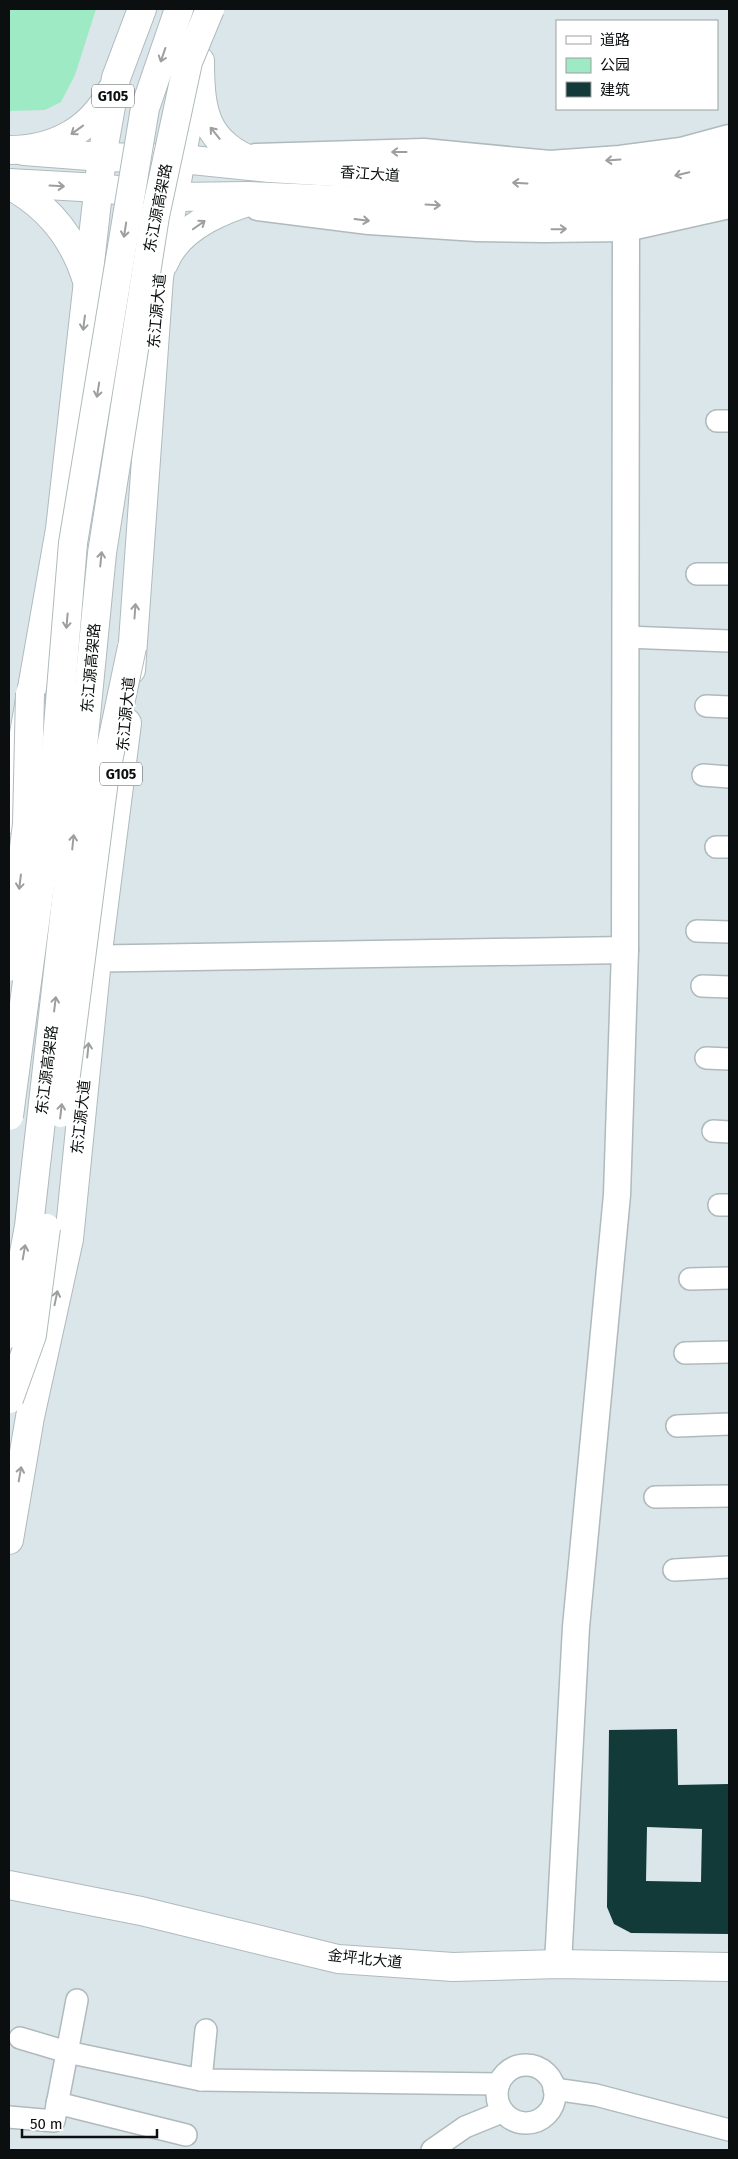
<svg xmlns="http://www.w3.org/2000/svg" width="738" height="2159" font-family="'Fira Sans','Noto Sans SC',sans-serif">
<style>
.green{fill:#9deac5}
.building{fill:#123a38;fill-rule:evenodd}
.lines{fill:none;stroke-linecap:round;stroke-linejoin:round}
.minor-casing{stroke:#afbabd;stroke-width:24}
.tertiary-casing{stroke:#afbabd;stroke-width:29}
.secondary-casing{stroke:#afbabd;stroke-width:30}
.primary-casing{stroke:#afbabd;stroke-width:30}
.trunk-casing{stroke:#afbabd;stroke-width:30}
.minor{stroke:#fff;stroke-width:21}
.tertiary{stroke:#fff;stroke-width:26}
.secondary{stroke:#fff;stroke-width:28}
.primary{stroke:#fff;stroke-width:28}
.trunk{stroke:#fff;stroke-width:28}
.trunk-bridge-casing{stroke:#afbabd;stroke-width:30;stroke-linecap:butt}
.trunk-bridge{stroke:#fff;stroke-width:28}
.oneway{stroke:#9d9f9f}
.labels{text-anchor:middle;stroke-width:5;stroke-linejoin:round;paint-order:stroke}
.shield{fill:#fff;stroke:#545758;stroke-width:1}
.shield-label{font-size:14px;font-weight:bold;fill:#0b0f10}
.street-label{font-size:15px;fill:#0b0f10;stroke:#fff}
</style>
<rect width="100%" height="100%" fill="#dbe6ea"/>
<!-- green -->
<path class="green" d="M9 9H96L75 75 61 102 45 110 9 111Z"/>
<!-- building -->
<path class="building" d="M677 1729 678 1785 729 1784V1934L631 1933 614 1924 607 1907 609 1730ZM647 1827 702 1829 701 1882 646 1881Z"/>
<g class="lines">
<defs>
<g id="minor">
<path d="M717 421H729"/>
<path d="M697 574H729"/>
<path d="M626 637 729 641"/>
<path d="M706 706 729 707"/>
<path d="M703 775 729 777"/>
<path d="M716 847H729"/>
<path d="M697 931 729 932"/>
<path d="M702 986 729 987"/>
<path d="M706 1058 729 1059"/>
<path d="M713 1131 729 1132"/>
<path d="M719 1205H729"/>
<path d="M690 1279 729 1278"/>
<path d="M685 1353 729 1352"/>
<path d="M677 1426 729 1424"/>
<path d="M655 1497 729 1496"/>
<path d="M674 1570 729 1567"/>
<path d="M20 2038 67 2052 201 2080 498 2084"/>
<circle cx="526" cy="2094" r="29"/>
<path d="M201 2080 206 2030"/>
<path d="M554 2089 596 2095 729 2130"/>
<path d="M57 2103 186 2135"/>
<path d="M9 2117 54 2121 77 2000"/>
<path d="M432 2150 465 2127 502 2112"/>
</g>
<g id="tertiary">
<path d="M256 157 424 152 550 164 620 159 681 151 729 138"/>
<path d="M258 207 369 221 477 228 544 229 626 228 729 205"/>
<path d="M9 960 625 950"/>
<path d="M558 1964 576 1627 617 1195 625 950 626 208"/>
</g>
<path id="secondary" d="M9 1885 141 1911 338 1959 453 1967 558 1964 729 1967"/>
<g id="primary">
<path d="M24 151 102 157 182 159 270 168 548 185 625 183 675 176 729 163"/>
<path d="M9 183 100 188 175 197 247 196 552 209 626 208 729 185"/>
</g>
<g id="trunk">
<path d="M200 61C200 121 208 147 270 168"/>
<path d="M9 150C53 150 91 131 111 91"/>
<path d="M9 185C49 206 74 238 87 281"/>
<path d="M164 263C179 225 229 206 266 197"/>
<path d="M131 670 159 277 189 117"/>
<path d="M9 819 60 529 102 157 116 78 142 9"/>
<path d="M9 1540 30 1417 69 1239 97 959 127 723"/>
</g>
</defs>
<!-- minor casing -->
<use href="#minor" class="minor-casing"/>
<!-- tertiary casing -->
<use href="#tertiary" class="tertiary-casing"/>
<!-- secondary casing -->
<use href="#secondary" class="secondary-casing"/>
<!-- primary casing -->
<use href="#primary" class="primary-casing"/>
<!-- trunk casing -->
<use href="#trunk" class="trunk-casing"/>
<!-- minor -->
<use href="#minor" class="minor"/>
<!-- tertiary -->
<use href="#tertiary" class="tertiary"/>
<!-- secondary -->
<use href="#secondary" class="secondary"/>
<!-- primary -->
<use href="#primary" class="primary"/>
<!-- trunk -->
<use href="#trunk" class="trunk"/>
<defs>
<g id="trunk-bridge">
<path d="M9 967 27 824 30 693"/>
<path d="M61 1113 104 780 132 647"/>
<path d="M9 1116 53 788 73 543 145 108 179 9"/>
<path d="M9 1334 29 1226 79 787 102 553 155 216 188 62 210 9"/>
<path d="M9 1399 32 1335 46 1228"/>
</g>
</defs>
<!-- trunk-bridge casing -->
<use href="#trunk-bridge" class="trunk-bridge-casing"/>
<!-- trunk-bridge -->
<use href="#trunk-bridge" class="trunk-bridge"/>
</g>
<!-- one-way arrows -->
<defs><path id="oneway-shaft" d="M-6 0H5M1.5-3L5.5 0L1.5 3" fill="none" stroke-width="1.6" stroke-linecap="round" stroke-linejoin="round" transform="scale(1.25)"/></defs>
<g class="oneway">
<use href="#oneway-shaft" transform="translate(163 55) rotate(109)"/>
<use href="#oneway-shaft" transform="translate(77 130) rotate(144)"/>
<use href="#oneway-shaft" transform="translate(215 133) rotate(-129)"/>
<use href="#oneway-shaft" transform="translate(399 152) rotate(-180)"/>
<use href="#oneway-shaft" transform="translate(613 160) rotate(176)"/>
<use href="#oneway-shaft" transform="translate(682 174) rotate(167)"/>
<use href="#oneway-shaft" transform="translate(520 183) rotate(-177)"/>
<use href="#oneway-shaft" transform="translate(57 186) rotate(3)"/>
<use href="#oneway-shaft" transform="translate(433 205) rotate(3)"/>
<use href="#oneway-shaft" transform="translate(362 220) rotate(7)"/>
<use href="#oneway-shaft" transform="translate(199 225) rotate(-35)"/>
<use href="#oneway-shaft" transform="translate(559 229) rotate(-1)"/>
<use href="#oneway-shaft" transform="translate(125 230) rotate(99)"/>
<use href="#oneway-shaft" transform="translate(84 323) rotate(97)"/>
<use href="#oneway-shaft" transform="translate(98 390) rotate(99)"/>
<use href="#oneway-shaft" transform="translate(101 559) rotate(-84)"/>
<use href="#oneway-shaft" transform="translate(135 611) rotate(-86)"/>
<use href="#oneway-shaft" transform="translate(67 621) rotate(95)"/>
<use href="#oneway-shaft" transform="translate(73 842) rotate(-84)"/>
<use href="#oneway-shaft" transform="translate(20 882) rotate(97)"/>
<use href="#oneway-shaft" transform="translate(55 1004) rotate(-83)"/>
<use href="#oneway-shaft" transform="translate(88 1050) rotate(-84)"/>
<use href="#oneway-shaft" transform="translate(61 1111) rotate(-83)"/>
<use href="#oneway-shaft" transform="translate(24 1252) rotate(-80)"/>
<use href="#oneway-shaft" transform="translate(56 1298) rotate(-78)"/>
<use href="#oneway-shaft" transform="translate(20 1474) rotate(-80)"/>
</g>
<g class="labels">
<!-- shield labels -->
<g class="shield">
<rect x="92" y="84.5" width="42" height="23" rx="4"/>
<rect x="100" y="762.5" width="42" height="23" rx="4"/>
</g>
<g class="shield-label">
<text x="113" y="101">G105</text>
<text x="121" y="779">G105</text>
</g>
<!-- street labels -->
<g class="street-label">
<text transform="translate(370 174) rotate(4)" y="5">香江大道</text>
<text transform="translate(158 208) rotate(-79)" y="5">东江源高架路</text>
<text transform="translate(157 311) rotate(-85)" y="5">东江源大道</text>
<text transform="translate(91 668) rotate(-85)" y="5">东江源高架路</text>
<text transform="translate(126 714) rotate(-85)" y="5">东江源大道</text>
<text transform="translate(47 1070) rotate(-83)" y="5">东江源高架路</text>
<text transform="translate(81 1117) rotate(-84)" y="5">东江源大道</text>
<text transform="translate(365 1959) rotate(6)" y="5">金坪北大道</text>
</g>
</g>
<!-- border -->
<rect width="738" height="2159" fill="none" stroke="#0b0f10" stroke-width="20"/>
<!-- legend -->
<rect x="556" y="20" width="162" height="90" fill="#ffffff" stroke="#9d9f9f"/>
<rect x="566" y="36" width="25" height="8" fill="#ffffff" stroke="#9d9f9f"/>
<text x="600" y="45" font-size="15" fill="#0b0f10">道路</text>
<rect x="566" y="58" width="25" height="15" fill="#9deac5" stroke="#9d9f9f"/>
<text x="600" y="70" font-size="15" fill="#0b0f10">公园</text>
<rect x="566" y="82" width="25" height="15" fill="#123a38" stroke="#9d9f9f"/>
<text x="600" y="95" font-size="15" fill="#0b0f10">建筑</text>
<!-- scale -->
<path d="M22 2129v8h135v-8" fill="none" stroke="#0b0f10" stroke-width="2.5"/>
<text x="30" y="2129" font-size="15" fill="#0b0f10" stroke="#ffffff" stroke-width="4" paint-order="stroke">50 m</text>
</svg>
